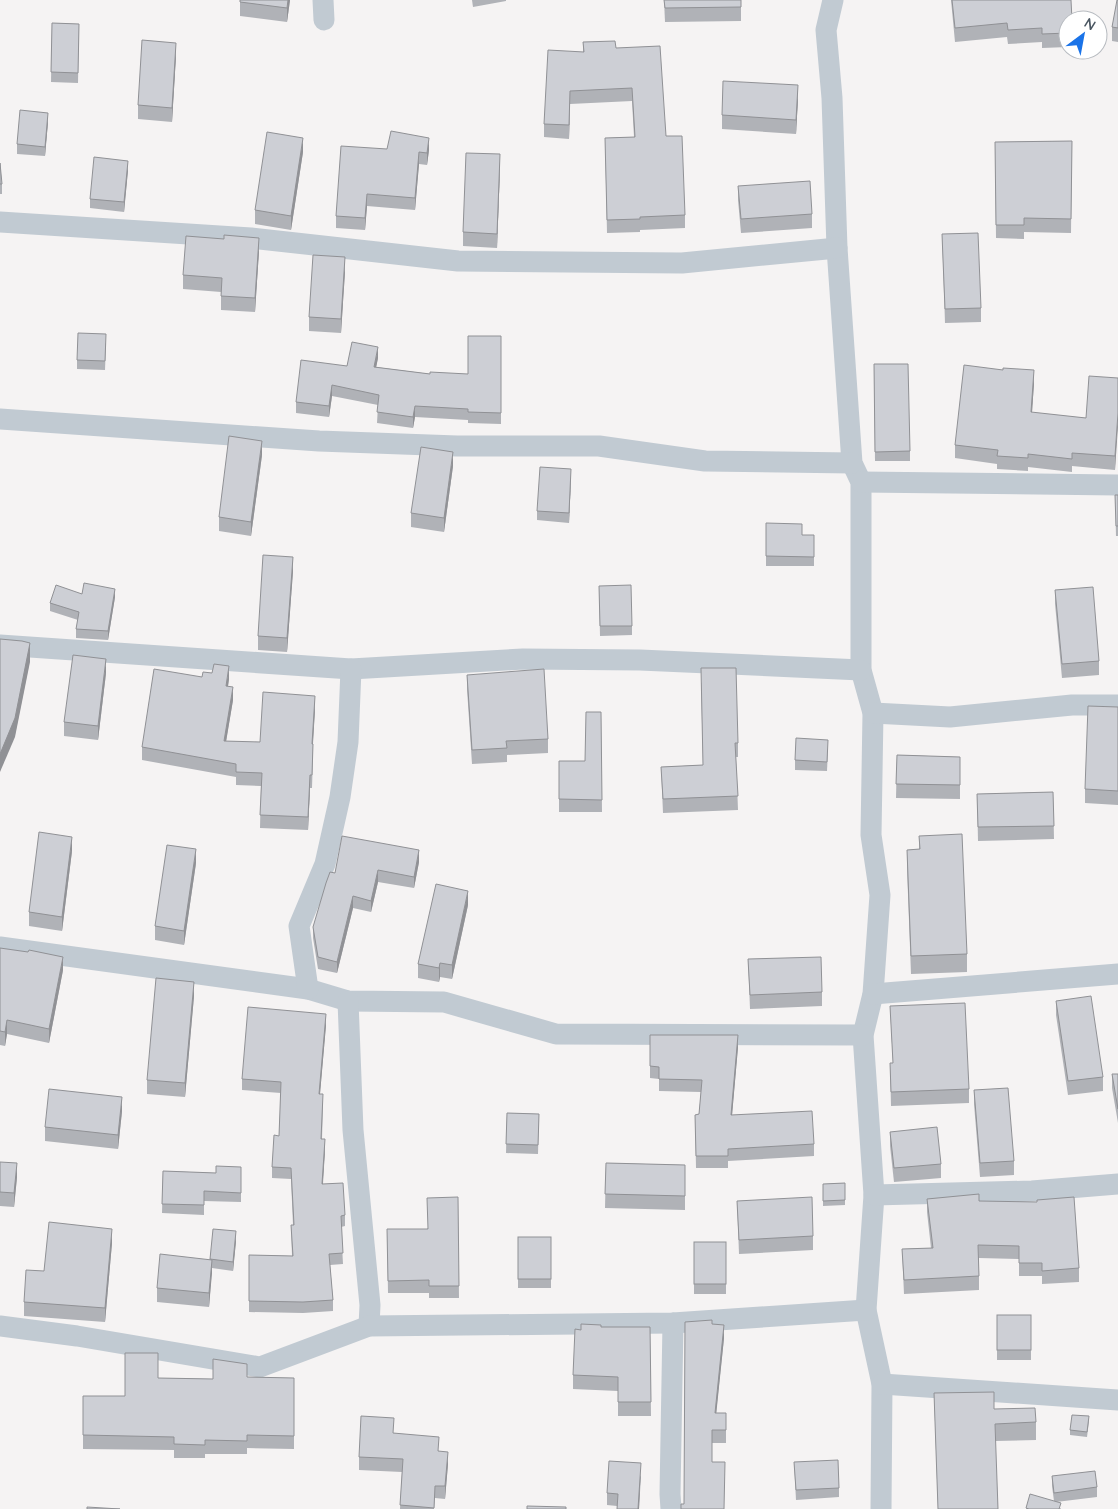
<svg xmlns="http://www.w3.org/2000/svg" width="1118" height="1509" font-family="Quicksand,sans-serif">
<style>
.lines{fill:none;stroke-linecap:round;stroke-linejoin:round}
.minor{stroke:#c1cad2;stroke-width:21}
.wall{fill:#b0b2b7}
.shaded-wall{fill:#909195}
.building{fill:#cdcfd5;stroke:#909195}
</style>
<rect width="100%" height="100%" fill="#f5f3f3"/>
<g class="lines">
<!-- minor -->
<g class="minor">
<path d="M323 0 324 20"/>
<path d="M833 0 826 30 832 98 837 248 852 463 861 482V670L873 713 871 835 880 895 873 994 863 1035 874 1195 866 1310 882 1384 881 1509"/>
<path d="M0 222 251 238 458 261 682 263 837 248"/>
<path d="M0 419 319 441 457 446H599L705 461 852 463"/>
<path d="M861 482 1118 485"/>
<path d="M0 645 351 669 523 659 640 660 861 670"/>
<path d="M873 713 950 717 1072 705H1118"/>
<path d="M0 947 308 989 348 1001 444 1002 556 1034 863 1035"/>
<path d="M308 989 299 926 325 864 340 797 348 742 351 669"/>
<path d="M873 994 1118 974"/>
<path d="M348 1001 353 1130 370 1305 369 1326"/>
<path d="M874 1195 1032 1191 1118 1184"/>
<path d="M0 1326 77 1336 260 1367 369 1326 673 1323 866 1310"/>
<path d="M882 1384 1118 1400"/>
<path d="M671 1509 670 1494 673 1323"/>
</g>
</g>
<!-- wall -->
<g class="wall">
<path d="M240 0H290L287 22 240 16Z"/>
<path d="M472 0H506V1L473 7Z"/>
<path d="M664 0H741V21L665 22Z"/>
<path d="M951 0H1071L1068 20V47L1042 48V42L1008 44 1007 37 955 42Z"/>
<path d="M1118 0V42L1112 41V27Z"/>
<path d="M52 23 79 24 78 83 51 82Z"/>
<path d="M583 42 616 48 666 136 685 215V228L640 230V232L607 233 605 138 634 137 632 101 570 104 569 139 544 137V124L583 52Z"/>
<path d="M176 56 172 122 138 119V105Z"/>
<path d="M798 99 796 134 722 129V115Z"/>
<path d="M48 122 45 156 17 154V144Z"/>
<path d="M1072 141 1071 233 1024 232V239L996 238 995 142Z"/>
<path d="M387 149 429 150 427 165 419 164 415 210 367 206 365 230 336 228V216Z"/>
<path d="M303 152 291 230 255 224V210Z"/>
<path d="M0 163 2 184V194H0Z"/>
<path d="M500 168 497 248 463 246V232Z"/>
<path d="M128 170 124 212 90 208V199Z"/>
<path d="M738 186 812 214V228L741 233 738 200Z"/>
<path d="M942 234 981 308V322L945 323Z"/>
<path d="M259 251 255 312 221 310V292L183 289V275Z"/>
<path d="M345 271 341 333 309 331V317Z"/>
<path d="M501 336V424L468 423V420L415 417 413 428 377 423 378 405 332 396 329 417 296 413V402L347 366 378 358 376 367 430 374H468Z"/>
<path d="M106 343 105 370 77 369V360Z"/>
<path d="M874 364 910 451V461H875Z"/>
<path d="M1118 378 1115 470 1072 466V472L1028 467V471L997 469V464L955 458V445L1034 383 1032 413 1086 418Z"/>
<path d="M262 455 251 536 219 531V517Z"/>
<path d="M453 466 444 532 411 527V513Z"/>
<path d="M571 478 569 523 537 520V511Z"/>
<path d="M1115 495H1118V536H1116Z"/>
<path d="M766 523 802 535H814V566H766Z"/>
<path d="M293 571 287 652 258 650V636Z"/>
<path d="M599 586 632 626V635L600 636Z"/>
<path d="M1055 590 1099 661V675L1062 678 1055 604Z"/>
<path d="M82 594 115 597 108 640 76 638V629L78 620 50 611V603Z"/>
<path d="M106 673 98 740 64 736V722Z"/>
<path d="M467 675 548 739V753L507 755V762L472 764 467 689Z"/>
<path d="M202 677 229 679 228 686 233 700 226 741 260 742 315 709 313 744V757L312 788H310L308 830 260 828 261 786 236 785V777L142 760V747Z"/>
<path d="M701 682 738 743V757H736L738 810 663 813 661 767 703 765Z"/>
<path d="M1118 707V805L1085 803V789Z"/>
<path d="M601 712 602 812H559V761H585Z"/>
<path d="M828 749 827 771 795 770V760Z"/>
<path d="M897 755 960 757V799L896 798Z"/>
<path d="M1053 792 1054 839 978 841 977 794Z"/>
<path d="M919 836 967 954V972L911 974 907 868V850L919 849Z"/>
<path d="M72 851 62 931 29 926V912Z"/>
<path d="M419 862 414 888 378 882 371 912 353 908 337 973 318 969 313 938V927L335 873Z"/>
<path d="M196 863 184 945 155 940V926Z"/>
<path d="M468 905 452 979 440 977 439 982 418 978V964Z"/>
<path d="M0 948 63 970 49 1043 7 1034 5 1046 0 1045Z"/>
<path d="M748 959 822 992V1006L750 1009Z"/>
<path d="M194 996 185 1097 147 1094V1080Z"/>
<path d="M1056 1001 1103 1077V1091L1068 1095 1056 1015Z"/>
<path d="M890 1006 969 1089V1103L891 1106 890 1063H893Z"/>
<path d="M326 1025 320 1094 323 1105 322 1139 325 1150 323 1184 345 1215V1226L341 1227 343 1264 330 1265 333 1300V1311L303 1313 249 1312V1255L292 1256 291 1225H293L291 1179 272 1178V1167L279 1136 281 1093 242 1090V1079Z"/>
<path d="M650 1035 738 1047 732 1115 814 1144V1156L728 1161V1168H696L695 1115 699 1114 701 1092 659 1091V1079L650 1078Z"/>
<path d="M1112 1074H1118V1123L1112 1088Z"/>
<path d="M974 1090 1014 1161V1175L980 1177 974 1104Z"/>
<path d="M122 1111 118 1149 45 1141V1127Z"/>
<path d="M507 1113 539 1114 538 1154 506 1153Z"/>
<path d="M890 1132 941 1164V1178L894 1182 890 1146Z"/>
<path d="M0 1162 17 1177 14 1207 0 1206Z"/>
<path d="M606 1163 685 1165V1210L605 1208Z"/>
<path d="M241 1167V1202L204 1201V1215L162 1213 163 1171 216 1173Z"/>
<path d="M845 1183V1205L823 1206V1184Z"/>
<path d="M458 1197 459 1298H429V1293H388L387 1229H427Z"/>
<path d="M927 1199 979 1201 1079 1268V1282L1042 1284V1276H1019V1259L979 1258V1290L904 1294 902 1249 931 1248 927 1212Z"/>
<path d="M737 1201 813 1236V1250L739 1254Z"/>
<rect x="518" y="1237" width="33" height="51"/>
<path d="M236 1241 233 1271 212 1268 209 1307 157 1302V1288L210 1259Z"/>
<rect x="694" y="1242" width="32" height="52"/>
<path d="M112 1243 105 1322 24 1316V1302L44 1271Z"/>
<rect x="997" y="1315" width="34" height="45"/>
<path d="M712 1324 724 1338 716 1413H726V1443H712V1462L684 1504Z"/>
<path d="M601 1327H650L651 1416H618V1391L573 1389V1375Z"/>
<path d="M247 1377 294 1378V1449L247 1448V1454H205V1458H174V1450L83 1449V1396H125L158 1378 213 1379Z"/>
<path d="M934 1393 994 1409 1036 1422V1440L995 1441 998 1509H938Z"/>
<path d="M1089 1421 1087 1437 1070 1435V1430Z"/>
<path d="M394 1433 439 1451 448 1464 445 1499 435 1498 434 1509H400L402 1472 359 1470V1457Z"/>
<path d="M794 1462 839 1488V1497L796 1500Z"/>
<path d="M641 1476 639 1509H617V1506L607 1505V1493Z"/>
<path d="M1052 1476 1097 1487V1497L1056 1502 1061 1509H1026V1508L1054 1501 1052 1486Z"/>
</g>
<!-- shaded-wall -->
<g class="shaded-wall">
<path d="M288 0H290L287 22V8Z"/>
<path d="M176 43V56L172 122V108Z"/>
<path d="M798 85V99L796 134V120Z"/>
<path d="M570 91V104L569 139V125Z"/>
<path d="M48 113V122L45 156V147Z"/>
<path d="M303 138V152L291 230V216Z"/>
<path d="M429 138V150L427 165V153Z"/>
<path d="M419 152V164L415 210V198Z"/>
<path d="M500 154V168L497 248V234Z"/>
<path d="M128 161V170L124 212V202Z"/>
<path d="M367 194V206L365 230V218Z"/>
<path d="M259 238V251L255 312V298Z"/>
<path d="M345 257V271L341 333V319Z"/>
<path d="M378 347V358L374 378V367Z"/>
<path d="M1034 370V383L1031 426V412Z"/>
<path d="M332 385V396L329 417V406Z"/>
<path d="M415 406V417L413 428V417Z"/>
<path d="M1118 413V426L1115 470V456Z"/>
<path d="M262 441V455L251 536V522Z"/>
<path d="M453 452V466L444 532V518Z"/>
<path d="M571 469V478L569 523V513Z"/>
<path d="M293 557V571L287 652V638Z"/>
<path d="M115 589V597L108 640V631Z"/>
<path d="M30 643V662L15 737 0 772V754Z"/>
<path d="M106 659V673L98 740V726Z"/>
<path d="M229 666V679L226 699V686Z"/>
<path d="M233 687V700L224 754V741Z"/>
<path d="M315 696V709L312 757V744Z"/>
<path d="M310 775V788L308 830V817Z"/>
<path d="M72 837V851L62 931V917Z"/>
<path d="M196 849V863L184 945V931Z"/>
<path d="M419 850V862L414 888V877Z"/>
<path d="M378 870V882L371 912V901Z"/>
<path d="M468 891V905L452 979V965Z"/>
<path d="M353 896V908L337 973V962Z"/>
<path d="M63 957V970L49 1043V1029Z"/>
<path d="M440 963V977L439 982V968Z"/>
<path d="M194 982V996L185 1097V1083Z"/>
<path d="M326 1014V1025L319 1105V1094Z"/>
<path d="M7 1020V1034L5 1046V1032Z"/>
<path d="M738 1035V1047L731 1127V1115Z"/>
<path d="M122 1097V1111L118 1149V1135Z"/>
<path d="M325 1139V1150L322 1195V1184Z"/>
<path d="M17 1163V1177L14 1207V1193Z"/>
<path d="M112 1229V1243L105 1322V1308Z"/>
<path d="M236 1231V1241L233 1271V1262Z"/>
<path d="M212 1260V1273L209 1307V1293Z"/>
<path d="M724 1325V1338L715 1426V1413Z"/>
<path d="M448 1452V1464L445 1499V1486Z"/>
<path d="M641 1463 639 1509H638Z"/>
</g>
<!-- building -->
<g class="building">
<path d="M240 0H288L287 8 240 2Z"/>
<path d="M664 0H741V7L665 8Z"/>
<path d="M952 0H1071L1072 20H1068V33L1042 34V28L1008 30 1007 23 955 28Z"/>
<path d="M1117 0H1118V28L1112 27Z"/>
<path d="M52 23 79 24 78 73 51 72Z"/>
<path d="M142 40 176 43 172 108 138 105Z"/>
<path d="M615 41 616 48 660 46 666 136H682L685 215 640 217V219L607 220 605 138 635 137 632 88 570 91 569 125 544 124 548 50 584 52 583 42Z"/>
<path d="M723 81 798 85 796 120 722 115Z"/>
<path d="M20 110 48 113 45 147 17 144Z"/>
<path d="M391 131 429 138 427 153 419 152 415 198 367 194 365 218 336 216 341 146 387 149Z"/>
<path d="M267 132 303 138 291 216 255 210Z"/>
<path d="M1072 141 1071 219 1024 218V225H996L995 142Z"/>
<path d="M466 153 500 154 497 234 463 232Z"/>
<path d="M94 157 128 161 124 202 90 199Z"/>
<path d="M0 163 2 184H0Z"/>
<path d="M810 181 812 214 741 219 738 186Z"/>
<path d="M978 233 981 308 945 309 942 234Z"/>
<path d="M224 235 259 238 255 298 221 296 222 278 183 275 186 236 224 239Z"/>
<path d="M313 255 345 257 341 319 309 317Z"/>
<path d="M78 333 106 334 105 361 77 360Z"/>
<path d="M468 336H501V413L468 412V409L415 406 413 417 377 412 379 395 332 385 329 406 296 402 301 360 347 366 352 342 378 347 374 367 430 374V372L468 374Z"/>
<path d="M874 364H908L910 451 875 452Z"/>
<path d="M964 365 1003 370V368L1034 370 1031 412 1086 418 1089 376 1118 378V413L1115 456 1072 453V459L1028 454V458L997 456 998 450 955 445Z"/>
<path d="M229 436 262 441 251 522 219 517Z"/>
<path d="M421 447 453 452 444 518 411 513Z"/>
<path d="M540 467 571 469 569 513 537 511Z"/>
<path d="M1115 495H1118V526H1116Z"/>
<path d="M766 523 802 524V535H814V557L766 556Z"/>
<path d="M263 555 293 557 287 638 258 636Z"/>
<path d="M84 583 115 589 108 631 76 629 79 612 50 603 56 585 82 594Z"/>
<path d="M631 585 632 626H600L599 586Z"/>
<path d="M1093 587 1099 661 1062 664 1055 590Z"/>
<path d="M0 639 22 641 30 643 15 718 0 754Z"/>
<path d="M73 655 106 659 98 726 64 722Z"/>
<path d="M214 664 229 666 226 686 233 687 224 741 260 742 263 692 315 696 312 744H313L312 775H310L308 817 260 815 262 773 236 772V764L142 747 154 669 202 677 203 672 212 673Z"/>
<path d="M701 668H736L738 743H735L738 796 663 799 661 767 703 765Z"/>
<path d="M544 669 548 739 506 741 507 748 472 750 467 675Z"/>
<path d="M1088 706 1118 707V791L1085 789Z"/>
<path d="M586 712H601L602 800 559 799V761H585Z"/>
<path d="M796 738 828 740 827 762 795 760Z"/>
<path d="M897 755 960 757V785L896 784Z"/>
<path d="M1053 792 1054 826 978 827 977 794Z"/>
<path d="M39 832 72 837 62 917 29 912Z"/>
<path d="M962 834 967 954 911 956 907 850 920 849 919 836Z"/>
<path d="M342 836 419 850 414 877 378 870 371 901 353 896 337 962 318 957 313 927 326 883 330 872 335 873Z"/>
<path d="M167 845 196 849 184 931 155 926Z"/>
<path d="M436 884 468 891 452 965 440 963 439 968 418 964Z"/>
<path d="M0 948 28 952 29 950 63 957 49 1029 7 1020 5 1032 0 1031Z"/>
<path d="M821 957 822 992 750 995 748 959Z"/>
<path d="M156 978 194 982 185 1083 147 1080Z"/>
<path d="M1091 996 1103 1077 1068 1081 1056 1001Z"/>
<path d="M965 1003 969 1089 891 1092 890 1063H893L890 1006Z"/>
<path d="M248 1007 326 1014 319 1094H323L321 1139H325L322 1184 343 1183 345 1215 341 1216 343 1253 329 1254 333 1300 303 1302 249 1301V1255L293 1256 291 1225H294L291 1168 272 1167 274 1135 279 1136 281 1082 242 1079Z"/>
<path d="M650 1035H738L731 1115 812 1111 814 1144 728 1149V1156H696L695 1115 699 1114 702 1080 659 1079V1067L650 1066Z"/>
<path d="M1112 1074H1118V1109Z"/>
<path d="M1008 1088 1014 1161 980 1163 974 1090Z"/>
<path d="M49 1089 122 1097 118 1135 45 1127Z"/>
<path d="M507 1113 539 1114 538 1145 506 1144Z"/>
<path d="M937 1127 941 1164 894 1168 890 1132Z"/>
<path d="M0 1162 17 1163 14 1193 0 1192Z"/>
<path d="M606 1163 685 1165V1196L605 1194Z"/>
<path d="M216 1166 241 1167V1193L204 1191V1205L162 1204 163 1171 216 1173Z"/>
<path d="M845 1183V1200L823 1201V1184Z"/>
<path d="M979 1194V1201L1037 1202V1200L1074 1197 1079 1268 1042 1271V1263H1019V1246L978 1245 979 1276 904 1280 902 1249 933 1248 927 1199Z"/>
<path d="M458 1197 459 1286H429V1280L388 1281 387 1229H428L427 1198Z"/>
<path d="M812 1197 813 1236 739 1240 737 1201Z"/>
<path d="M49 1222 112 1229 105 1308 24 1302 26 1270 44 1271Z"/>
<path d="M213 1229 236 1231 233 1262 210 1259Z"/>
<rect x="518" y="1237" width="33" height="42"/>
<rect x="694" y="1242" width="32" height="42"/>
<path d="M160 1254 212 1260 209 1293 157 1288Z"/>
<rect x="997" y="1315" width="34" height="35"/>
<path d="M712 1320V1324L724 1325 715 1413H726V1430H712V1462H725L724 1509H681V1504H684L685 1322Z"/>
<path d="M581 1324 601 1325V1327H650L651 1402H618V1377L573 1375 575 1329 581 1330Z"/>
<path d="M125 1353H158V1378L213 1379V1359L247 1364V1377L294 1378V1436L247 1435V1441L205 1440V1445L174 1444V1437L83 1435V1396H125Z"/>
<path d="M994 1392V1409L1035 1408 1036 1422 995 1424 998 1509H938L934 1393Z"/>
<path d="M1072 1415 1089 1416 1087 1432 1070 1430Z"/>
<path d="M361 1416 394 1418 393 1433 439 1437 438 1451 448 1452 445 1486H435L434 1508 400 1505 403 1459 359 1457Z"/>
<path d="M838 1460 839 1488 796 1490 794 1462Z"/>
<path d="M609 1461 641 1463 638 1509H617L618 1494 607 1493Z"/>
<path d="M1095 1471 1097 1487 1054 1493 1052 1476Z"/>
<path d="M1030 1494 1061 1503 1059 1509H1029L1026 1508Z"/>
<path d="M527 1506 566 1507V1509H527Z"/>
<path d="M87 1507 120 1509H87Z"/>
</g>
<!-- north arrow -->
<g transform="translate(1083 35) rotate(32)"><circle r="24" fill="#ffffff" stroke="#b7bbc0"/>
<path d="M0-4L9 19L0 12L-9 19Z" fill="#1a73e8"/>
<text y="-8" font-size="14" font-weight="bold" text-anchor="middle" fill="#4a5661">N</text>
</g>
</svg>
